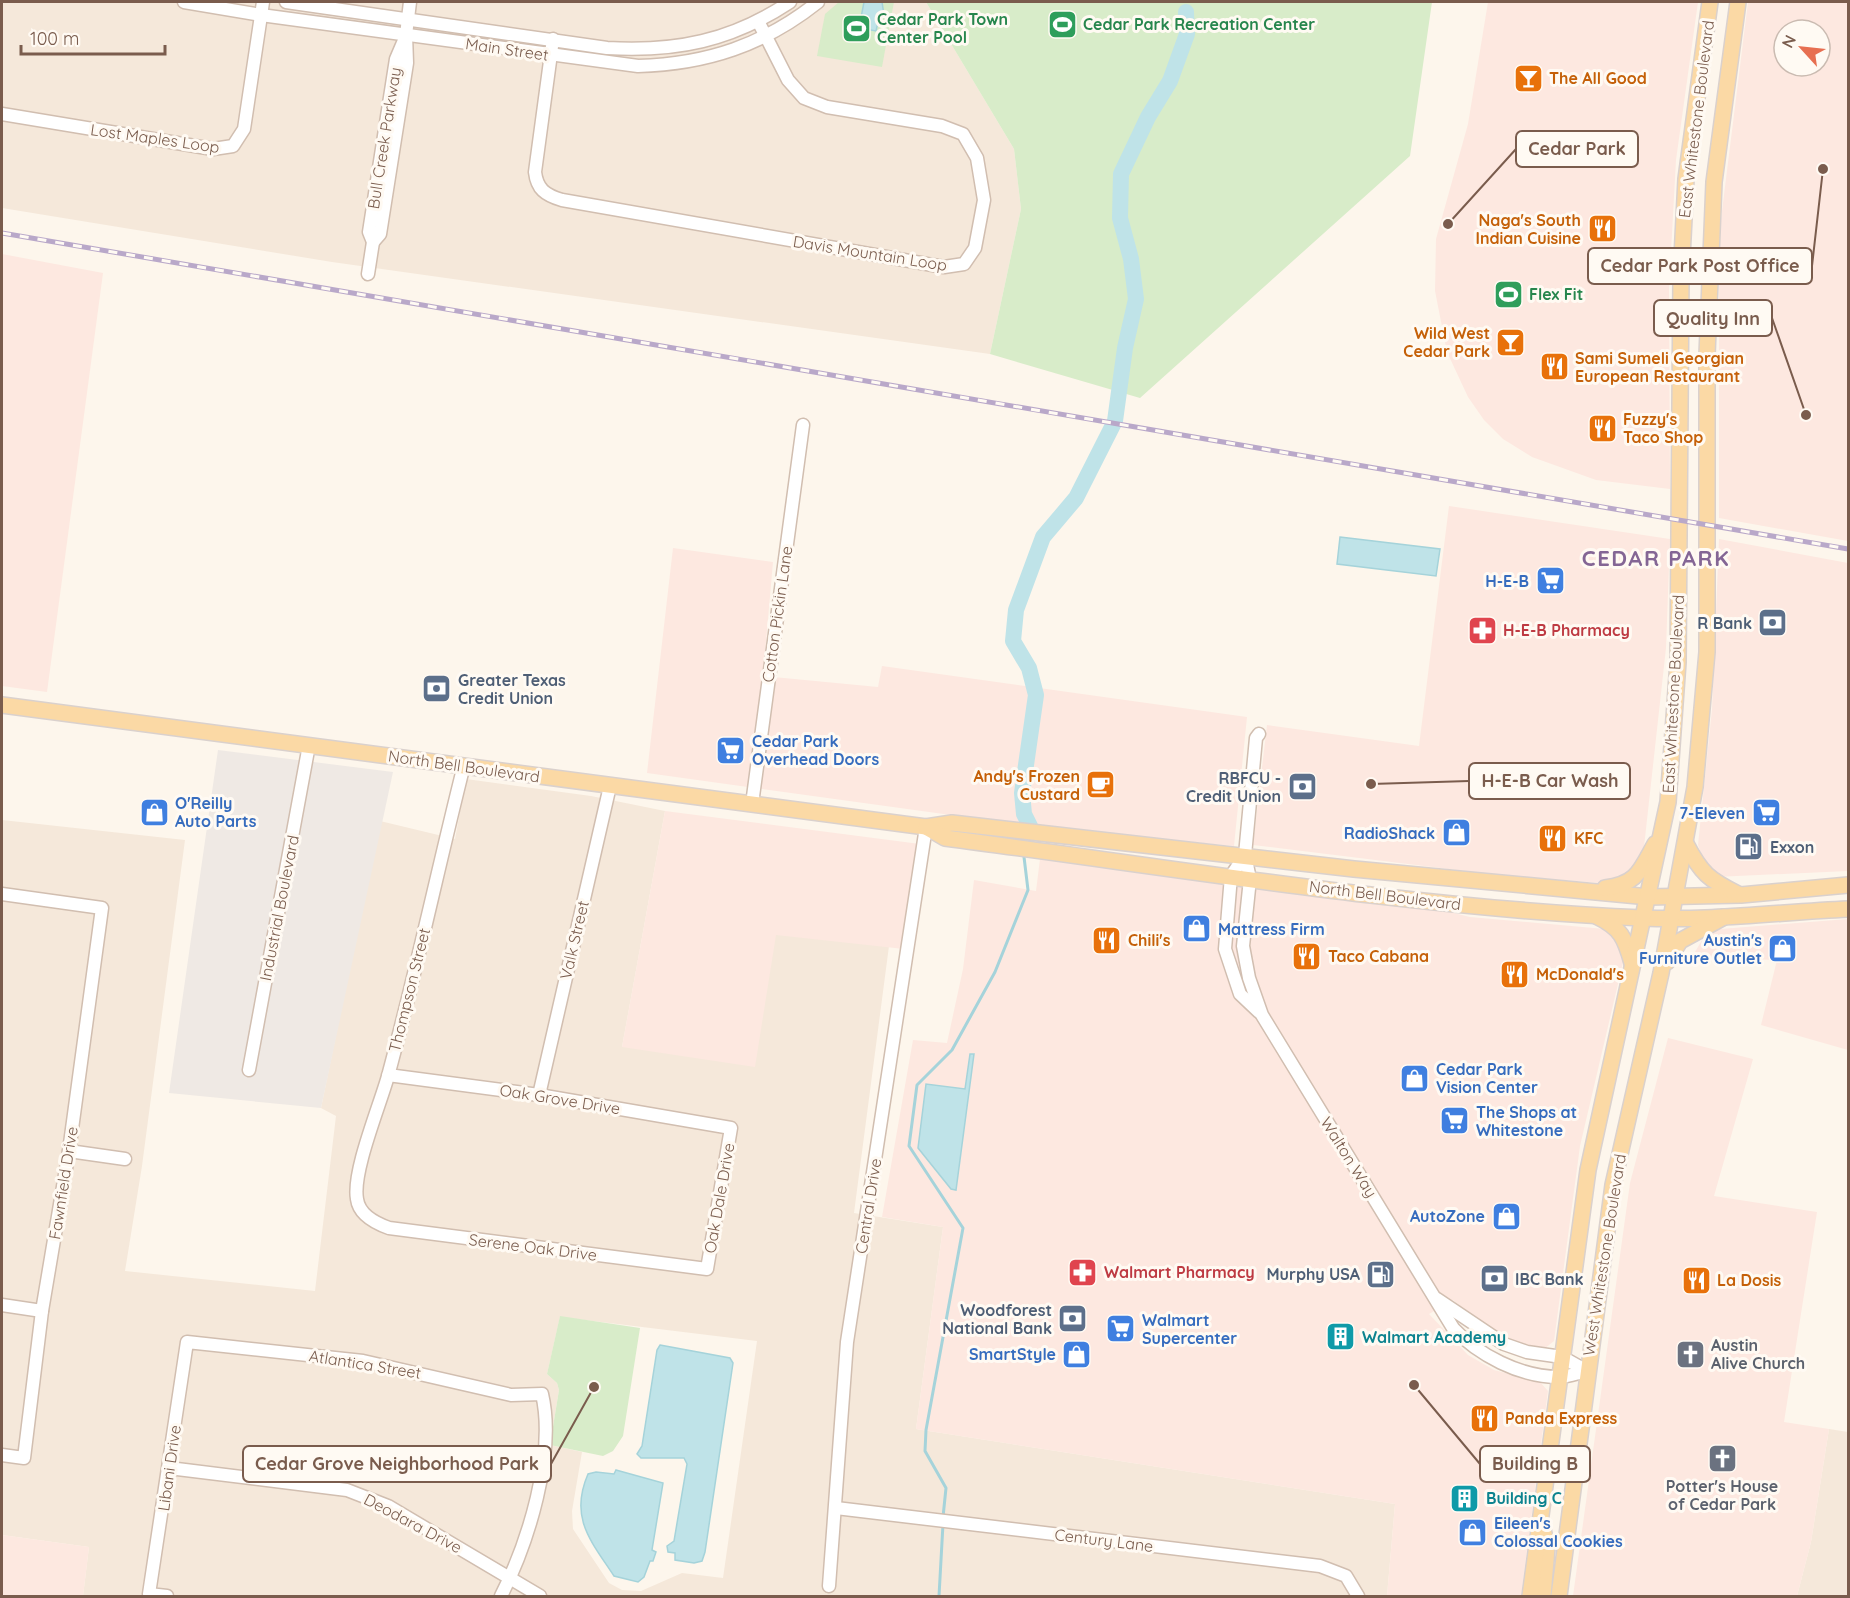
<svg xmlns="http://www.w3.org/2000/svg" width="1850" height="1598" font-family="Quicksand,sans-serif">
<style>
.residential{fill:#f5e8da;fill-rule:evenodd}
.commercial{fill:#fde8e0;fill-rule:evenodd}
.industrial{fill:#efe9e4}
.green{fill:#d8ecc9}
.water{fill:#bfe3e8;stroke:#a5d3da;stroke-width:1.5}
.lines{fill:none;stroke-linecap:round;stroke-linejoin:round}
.stream{stroke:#a5d3da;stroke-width:3}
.river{stroke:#bfe3e8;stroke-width:16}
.minor-casing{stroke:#d1beb0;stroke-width:15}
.major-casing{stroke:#dad1cd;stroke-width:18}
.minor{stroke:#fff;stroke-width:12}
.major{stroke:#fbd9a5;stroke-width:15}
.rail-casing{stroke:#b9a8c9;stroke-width:5}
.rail{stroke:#fffaf3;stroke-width:3;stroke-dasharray:9;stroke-linecap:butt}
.labels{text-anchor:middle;stroke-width:6;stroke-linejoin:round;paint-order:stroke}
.leisure-label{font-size:16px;font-weight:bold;fill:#27864d;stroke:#fffaf3;text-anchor:start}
.street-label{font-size:16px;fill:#7a5c4d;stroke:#fffaf3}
.food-label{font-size:16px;font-weight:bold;fill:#c56008;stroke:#fffaf3;text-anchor:start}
.shop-label{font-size:16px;font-weight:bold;fill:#366cbe;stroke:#fffaf3;text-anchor:start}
.service-label{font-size:16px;font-weight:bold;fill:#4e5e75;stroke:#fffaf3;text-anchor:end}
.health-label{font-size:16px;font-weight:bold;fill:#be3a42;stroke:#fffaf3;text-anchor:start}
.culture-label{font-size:16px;font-weight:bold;fill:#0d838f;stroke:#fffaf3;text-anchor:start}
.worship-label{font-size:16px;font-weight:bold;fill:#5b616d;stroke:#fffaf3;text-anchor:start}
.district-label{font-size:22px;font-weight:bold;letter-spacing:1.5px;fill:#846695;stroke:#fffaf3}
.leader{fill:none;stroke:#7a5c4d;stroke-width:2}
.callout-dot{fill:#7a5c4d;stroke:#fffaf3;stroke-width:2}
.callout{fill:#fffaf3;stroke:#7a5c4d;stroke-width:2}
.callout-label{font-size:18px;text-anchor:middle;font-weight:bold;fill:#7a5c4d}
</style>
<rect width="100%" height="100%" fill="#fdf6ec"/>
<!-- residential -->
<g class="residential">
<path d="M2 2H926L1014 149 1021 209 990 354 332 262 2 208Z"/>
<path d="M466 779 591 796 665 811 622 1047 776 934 889 946 854 1213 943 1227 916 1429 1395 1504 1387 1596H83L89 1547 2 1535V820L185 840 142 1166 125 1271 315 1291 336 1116 321 1108 380 821 455 839ZM560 1317 757 1341 723 1578 682 1573 641 1591 622 1590 609 1583 573 1529 572 1511 582 1452 550 1445 559 1390 557 1383 547 1374Z"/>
<path d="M1829 1429 1848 1432V1596H1797L1811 1542Z"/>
</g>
<!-- commercial -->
<g class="commercial">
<path d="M1488 2H1698L1676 160 1669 289 1670 489 1596 480 1532 457 1503 439 1484 420 1468 397 1447 352 1435 291 1436 239 1468 124Z"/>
<path d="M1748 2H1848V541L1719 518V235ZM1784 30H1820V66H1784Z"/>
<path d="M2 254 103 273 47 692 2 686Z"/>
<path d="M1449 506 1670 539 1666 648 1643 856 1639 867 1612 884 1489 874 1253 845 1267 725 1419 746Z"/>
<path d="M1719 539 1848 563V871L1715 877 1704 862 1698 845 1712 709Z"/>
<path d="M673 548 773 562 763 676 878 687 882 666 1247 717 1234 846 1030 826 647 773Z"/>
<path d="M665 811 920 844 904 949 776 935 755 1067 622 1047Z"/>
<path d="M1040 859 1335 895 1446 911 1470 917 1605 929 1613 933 1625 954 1580 1146 1554 1341 1544 1349 1507 1340 1481 1324 1453 1300 1429 1314 1468 1355 1494 1370 1540 1382 1548 1391 1521 1596H1387L1395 1504 916 1429 943 1227 882 1217 913 1040 947 1043 963 969 974 880 1036 891Z"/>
<path d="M1848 919V1050L1761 1025 1777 960 1692 957 1708 930Z"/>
<path d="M1668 1038 1753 1059 1714 1196 1817 1212 1784 1422 1829 1429 1811 1542 1797 1596H1573L1630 1183Z"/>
<path d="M2 1535 89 1547 83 1596H2Z"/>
</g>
<!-- industrial -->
<path class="industrial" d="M218 750 393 772 321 1108 169 1093Z"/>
<!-- green -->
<g class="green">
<path d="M839 2H894L882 67 817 56 825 14Z"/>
<path d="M926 2H1432L1410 156 1140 398 990 354 1021 209 1014 149Z"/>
<path d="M560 1316 640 1328 623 1436 613 1451 603 1456 550 1445 559 1390 557 1383 547 1374Z"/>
</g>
<!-- water -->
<g class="water">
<path d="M864 2H882L884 15 878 22 876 31 859 28Z"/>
<path d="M1340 537 1440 549 1436 576 1337 564Z"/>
<path d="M970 1054H974L956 1190 951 1189 918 1148 926 1084 965 1089Z"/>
<path d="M660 1345 730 1358 733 1363 705 1552 702 1561 694 1563 675 1560V1553L668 1552 667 1546 674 1541 687 1464 684 1458H641L637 1454 642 1446 657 1350Z"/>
<path d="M616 1470 663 1483 652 1550 656 1552 653 1561H650L644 1577 638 1582 614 1576C591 1541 569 1518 588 1474L596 1472 614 1474Z"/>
</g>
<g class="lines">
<!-- stream -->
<g class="stream">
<path d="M943 1517 946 1488 925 1451 926 1430 963 1228 909 1146 917 1085 952 1050 995 972 1028 890 1024 857"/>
<path d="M939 1596 943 1524"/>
</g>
<!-- river -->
<path class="river" d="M1030 826 1024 814 1022 793 1036 695 1029 668 1013 641 1016 610 1043 537 1076 498 1115 421 1125 348 1136 299 1131 259 1120 218 1121 174 1148 117 1170 81 1187 34 1186 12"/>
<defs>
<g id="minor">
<path d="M184 2 261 15 638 66C707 64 764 45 818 2"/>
<path d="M286 2 607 48C676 52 731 41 790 2"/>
<path d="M553 39 535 172C537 189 545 195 562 200L944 267 964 264 975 248 984 200 977 158 963 134 942 126 827 107 804 98 788 80 758 21"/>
<path d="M2 114 213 149 233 146 244 129 263 2"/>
<path d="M373 242 380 234 407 63 406 35 410 2"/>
<path d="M368 274 373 242 369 232 396 59 405 38"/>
<path d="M1259 734 1256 738 1245 855 1250 879 1243 946 1249 978 1262 1015 1453 1328C1478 1355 1520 1377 1559 1377 1567 1377 1578 1373 1587 1371"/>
<path d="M752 804 803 425"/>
<path d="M1245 855 1231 876 1225 949 1240 994 1259 1012"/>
<path d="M2 894 102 908 69 1151 42 1311 24 1458 2 1455"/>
<path d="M249 1070 309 745"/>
<path d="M388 1075 539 1095 731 1128 707 1269 389 1228C375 1223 359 1215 357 1199 352 1172 380 1105 388 1076 416 973 438 868 464 765"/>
<path d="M539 1095 610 786"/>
<path d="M69 1151 125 1159"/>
<path d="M1437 1299 1504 1344 1527 1352 1562 1357 1587 1371"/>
<path d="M2 1305 42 1311"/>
<path d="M169 1468 347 1490 388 1506 540 1596"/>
<path d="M836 1508 1320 1566 1346 1576 1358 1596"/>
<path d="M829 1586 847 1342 926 827"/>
<path d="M167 1596 149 1594 187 1342 363 1361 511 1395 542 1394C556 1454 528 1543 501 1596"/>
</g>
<g id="major">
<path d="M2 705 926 827 952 823 1354 869 1649 897 1741 895 1848 885"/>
<path d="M926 827 945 838C1177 868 1409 908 1643 918 1711 921 1781 912 1848 909"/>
<path d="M1686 844C1701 873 1709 880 1738 894"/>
<path d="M1605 888C1637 884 1640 871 1655 844"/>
<path d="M1596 916C1621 928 1625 938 1632 963"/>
<path d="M1667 962 1680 941 1724 917"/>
<path d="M1543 1529 1547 1548 1543 1596"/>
<path d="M1530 1596 1588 1170 1668 802 1678 662 1681 277 1686 179 1710 2"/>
<path d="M1559 1596 1613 1185 1661 973 1695 787 1707 652V355L1714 182 1738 2"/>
</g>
</defs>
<!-- minor casing -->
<use href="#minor" class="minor-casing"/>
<!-- major casing -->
<use href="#major" class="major-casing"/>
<!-- minor -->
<use href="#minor" class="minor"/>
<!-- major -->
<use href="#major" class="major"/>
<defs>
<path id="rail" d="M2 233 1848 549"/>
</defs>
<!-- rail casing -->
<use href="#rail" class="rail-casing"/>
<!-- rail -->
<use href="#rail" class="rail"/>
</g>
<!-- icons -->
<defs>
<symbol id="stadium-square" viewBox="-11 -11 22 22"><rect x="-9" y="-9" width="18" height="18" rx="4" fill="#2e9e5b" stroke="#fffaf3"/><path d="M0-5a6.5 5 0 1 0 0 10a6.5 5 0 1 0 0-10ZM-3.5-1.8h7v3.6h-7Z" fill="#fff"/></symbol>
<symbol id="bar-square" viewBox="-11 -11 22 22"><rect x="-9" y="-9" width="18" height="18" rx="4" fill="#e8710a" stroke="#fffaf3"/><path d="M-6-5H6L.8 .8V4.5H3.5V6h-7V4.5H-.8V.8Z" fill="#fff"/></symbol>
<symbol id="restaurant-square" viewBox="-11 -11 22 22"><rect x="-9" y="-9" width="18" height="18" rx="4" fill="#e8710a" stroke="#fffaf3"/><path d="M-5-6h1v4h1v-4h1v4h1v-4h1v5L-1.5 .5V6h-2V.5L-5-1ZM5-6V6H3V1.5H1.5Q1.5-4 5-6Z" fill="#fff"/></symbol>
<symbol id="supermarket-square" viewBox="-11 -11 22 22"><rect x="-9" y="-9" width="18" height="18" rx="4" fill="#3f7fe0" stroke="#fffaf3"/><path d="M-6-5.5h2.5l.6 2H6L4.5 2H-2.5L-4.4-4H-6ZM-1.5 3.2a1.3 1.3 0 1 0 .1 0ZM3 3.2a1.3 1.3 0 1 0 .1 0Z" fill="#fff"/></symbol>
<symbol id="bank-square" viewBox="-11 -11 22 22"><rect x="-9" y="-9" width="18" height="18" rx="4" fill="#5c6f8a" stroke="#fffaf3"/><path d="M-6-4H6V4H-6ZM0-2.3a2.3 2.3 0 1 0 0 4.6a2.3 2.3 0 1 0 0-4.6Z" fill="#fff"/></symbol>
<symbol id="pharmacy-square" viewBox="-11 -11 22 22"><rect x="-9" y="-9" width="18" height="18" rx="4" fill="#e0444e" stroke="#fffaf3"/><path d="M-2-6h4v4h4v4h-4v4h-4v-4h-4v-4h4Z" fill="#fff"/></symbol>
<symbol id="cafe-square" viewBox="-11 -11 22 22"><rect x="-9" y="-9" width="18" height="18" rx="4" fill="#e8710a" stroke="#fffaf3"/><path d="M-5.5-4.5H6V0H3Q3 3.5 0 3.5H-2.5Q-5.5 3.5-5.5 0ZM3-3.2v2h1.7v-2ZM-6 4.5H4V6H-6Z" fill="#fff"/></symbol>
<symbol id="shop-square" viewBox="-11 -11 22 22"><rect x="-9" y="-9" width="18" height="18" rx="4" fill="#3f7fe0" stroke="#fffaf3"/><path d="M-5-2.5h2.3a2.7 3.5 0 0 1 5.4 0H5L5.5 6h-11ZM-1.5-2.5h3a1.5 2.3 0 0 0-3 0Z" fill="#fff"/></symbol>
<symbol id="fuel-square" viewBox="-11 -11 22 22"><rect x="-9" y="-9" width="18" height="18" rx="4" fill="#5c6f8a" stroke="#fffaf3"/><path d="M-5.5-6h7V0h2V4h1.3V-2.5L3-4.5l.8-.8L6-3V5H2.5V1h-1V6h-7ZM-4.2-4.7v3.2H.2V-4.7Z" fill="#fff"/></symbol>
<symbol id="building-square" viewBox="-11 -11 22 22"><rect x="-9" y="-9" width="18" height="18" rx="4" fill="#0f9aa8" stroke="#fffaf3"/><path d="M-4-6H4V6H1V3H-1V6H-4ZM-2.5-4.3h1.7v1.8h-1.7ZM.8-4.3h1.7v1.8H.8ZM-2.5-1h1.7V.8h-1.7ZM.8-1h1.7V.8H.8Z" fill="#fff"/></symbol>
<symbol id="church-square" viewBox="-11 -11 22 22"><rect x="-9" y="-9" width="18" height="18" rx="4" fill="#6b7280" stroke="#fffaf3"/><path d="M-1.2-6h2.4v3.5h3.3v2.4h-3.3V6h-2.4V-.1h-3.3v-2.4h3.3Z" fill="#fff"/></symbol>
</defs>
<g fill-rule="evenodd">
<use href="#stadium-square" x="1046" y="8" width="33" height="33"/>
<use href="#stadium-square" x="840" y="12" width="33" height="33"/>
<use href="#bar-square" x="1512" y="62" width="33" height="33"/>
<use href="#restaurant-square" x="1586" y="212" width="33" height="33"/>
<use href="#stadium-square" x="1492" y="278" width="33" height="33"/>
<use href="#bar-square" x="1494" y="326" width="33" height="33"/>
<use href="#restaurant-square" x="1538" y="350" width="33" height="33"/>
<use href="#restaurant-square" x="1586" y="412" width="33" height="33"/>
<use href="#supermarket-square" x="1534" y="564" width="33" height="33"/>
<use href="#bank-square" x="1756" y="606" width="33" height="33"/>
<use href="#pharmacy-square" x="1466" y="614" width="33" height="33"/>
<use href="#bank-square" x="420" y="672" width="33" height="33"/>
<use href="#supermarket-square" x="714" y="734" width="33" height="33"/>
<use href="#cafe-square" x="1084" y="768" width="33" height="33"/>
<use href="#bank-square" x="1286" y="770" width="33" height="33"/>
<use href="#shop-square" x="138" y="796" width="33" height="33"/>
<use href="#supermarket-square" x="1750" y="796" width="33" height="33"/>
<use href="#shop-square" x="1440" y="816" width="33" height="33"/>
<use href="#restaurant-square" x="1536" y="822" width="33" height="33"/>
<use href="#fuel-square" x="1732" y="830" width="33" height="33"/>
<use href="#shop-square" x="1180" y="912" width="33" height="33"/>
<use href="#restaurant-square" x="1090" y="924" width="33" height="33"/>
<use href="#shop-square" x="1766" y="932" width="33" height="33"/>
<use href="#restaurant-square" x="1290" y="940" width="33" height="33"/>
<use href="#restaurant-square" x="1498" y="958" width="33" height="33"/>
<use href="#shop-square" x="1398" y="1062" width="33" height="33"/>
<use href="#supermarket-square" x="1438" y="1104" width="33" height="33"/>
<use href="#shop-square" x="1490" y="1200" width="33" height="33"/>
<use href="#pharmacy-square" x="1066" y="1256" width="33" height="33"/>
<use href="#fuel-square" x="1364" y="1258" width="33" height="33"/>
<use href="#bank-square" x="1478" y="1262" width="33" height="33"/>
<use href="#restaurant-square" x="1680" y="1264" width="33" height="33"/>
<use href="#bank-square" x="1056" y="1302" width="33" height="33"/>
<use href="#supermarket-square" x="1104" y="1312" width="33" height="33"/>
<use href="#building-square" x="1324" y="1320" width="33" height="33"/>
<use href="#shop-square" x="1060" y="1338" width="33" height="33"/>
<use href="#church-square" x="1674" y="1338" width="33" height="33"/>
<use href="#restaurant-square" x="1468" y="1402" width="33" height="33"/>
<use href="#church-square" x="1706" y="1442" width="33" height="33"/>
<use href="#building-square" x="1448" y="1482" width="33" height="33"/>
<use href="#shop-square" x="1456" y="1516" width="33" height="33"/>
</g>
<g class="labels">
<!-- leisure labels -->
<g class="leisure-label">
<text x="877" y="25">Cedar Park Town<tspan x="877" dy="18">Center Pool</tspan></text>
<text x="1083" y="30">Cedar Park Recreation Center</text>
<text x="1529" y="300">Flex Fit</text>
</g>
<!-- street labels -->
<g class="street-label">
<text transform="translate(507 49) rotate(8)" y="6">Main Street</text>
<text transform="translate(1696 119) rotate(-83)" y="6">East Whitestone Boulevard</text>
<text transform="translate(155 138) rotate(8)" y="6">Lost Maples Loop</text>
<text transform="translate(384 138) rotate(-81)" y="6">Bull Creek Parkway</text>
<text transform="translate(870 253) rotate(9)" y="6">Davis Mountain Loop</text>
<text transform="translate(777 614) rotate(-82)" y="6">Cotton Pickin Lane</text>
<text transform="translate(1673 694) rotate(-87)" y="6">East Whitestone Boulevard</text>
<text transform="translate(464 766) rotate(8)" y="6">North Bell Boulevard</text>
<text transform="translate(1385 895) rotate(7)" y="6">North Bell Boulevard</text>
<text transform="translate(279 908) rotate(-79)" y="6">Industrial Boulevard</text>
<text transform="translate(574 940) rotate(-77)" y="6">Valk Street</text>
<text transform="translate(409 990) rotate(-76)" y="6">Thompson Street</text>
<text transform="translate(560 1099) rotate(9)" y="6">Oak Grove Drive</text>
<text transform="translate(1349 1157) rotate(58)" y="6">Walton Way</text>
<text transform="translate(63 1183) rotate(-81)" y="6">Fawnfield Drive</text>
<text transform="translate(719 1198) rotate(-80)" y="6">Oak Dale Drive</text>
<text transform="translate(868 1206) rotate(-81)" y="6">Central Drive</text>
<text transform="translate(533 1247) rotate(7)" y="6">Serene Oak Drive</text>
<text transform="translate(1604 1255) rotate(-81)" y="6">West Whitestone Boulevard</text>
<text transform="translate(365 1364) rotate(9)" y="6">Atlantica Street</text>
<text transform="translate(169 1468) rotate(-82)" y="6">Libani Drive</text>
<text transform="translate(413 1523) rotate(28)" y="6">Deodara Drive</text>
<text transform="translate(1104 1540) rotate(7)" y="6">Century Lane</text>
</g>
<!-- food labels -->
<g class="food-label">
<text x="1549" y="84">The All Good</text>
<text x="1581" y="226" text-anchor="end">Naga's South<tspan x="1581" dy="18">Indian Cuisine</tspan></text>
<text x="1490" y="339" text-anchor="end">Wild West<tspan x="1490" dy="18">Cedar Park</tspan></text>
<text x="1575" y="364">Sami Sumeli Georgian<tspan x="1575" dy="18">European Restaurant</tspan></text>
<text x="1623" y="425">Fuzzy's<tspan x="1623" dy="18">Taco Shop</tspan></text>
<text x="1080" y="782" text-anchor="end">Andy's Frozen<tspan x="1080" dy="18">Custard</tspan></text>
<text x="1574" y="844">KFC</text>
<text x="1128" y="946">Chili's</text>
<text x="1328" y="962">Taco Cabana</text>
<text x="1536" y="980">McDonald's</text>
<text x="1717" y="1286">La Dosis</text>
<text x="1505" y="1424">Panda Express</text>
</g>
<!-- shop labels -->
<g class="shop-label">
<text x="1529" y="587" text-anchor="end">H-E-B</text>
<text x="752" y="747">Cedar Park<tspan x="752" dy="18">Overhead Doors</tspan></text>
<text x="175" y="809">O'Reilly<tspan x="175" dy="18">Auto Parts</tspan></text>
<text x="1745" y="819" text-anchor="end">7-Eleven</text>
<text x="1435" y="839" text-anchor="end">RadioShack</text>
<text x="1218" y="935">Mattress Firm</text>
<text x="1762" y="946" text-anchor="end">Austin's<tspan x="1762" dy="18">Furniture Outlet</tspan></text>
<text x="1436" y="1075">Cedar Park<tspan x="1436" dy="18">Vision Center</tspan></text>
<text x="1476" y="1118">The Shops at<tspan x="1476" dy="18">Whitestone</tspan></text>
<text x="1485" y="1222" text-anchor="end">AutoZone</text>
<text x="1142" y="1326">Walmart<tspan x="1142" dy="18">Supercenter</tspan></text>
<text x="1056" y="1360" text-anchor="end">SmartStyle</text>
<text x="1494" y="1529">Eileen's<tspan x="1494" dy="18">Colossal Cookies</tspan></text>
</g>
<!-- service labels -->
<g class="service-label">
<text x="1752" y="629">R Bank</text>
<text x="458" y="686" text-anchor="start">Greater Texas<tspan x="458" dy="18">Credit Union</tspan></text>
<text x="1281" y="784">RBFCU -<tspan x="1281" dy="18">Credit Union</tspan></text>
<text x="1770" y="853" text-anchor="start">Exxon</text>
<text x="1360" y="1280">Murphy USA</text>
<text x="1515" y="1285" text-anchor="start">IBC Bank</text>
<text x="1052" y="1316">Woodforest<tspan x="1052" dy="18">National Bank</tspan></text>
</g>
<!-- health labels -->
<g class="health-label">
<text x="1503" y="636">H-E-B Pharmacy</text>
<text x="1104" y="1278">Walmart Pharmacy</text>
</g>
<!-- culture labels -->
<g class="culture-label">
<text x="1362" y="1343">Walmart Academy</text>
<text x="1486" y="1504">Building C</text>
</g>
<!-- worship labels -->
<g class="worship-label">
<text x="1711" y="1351">Austin<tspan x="1711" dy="18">Alive Church</tspan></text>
<text x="1722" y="1492" text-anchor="middle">Potter's House<tspan x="1722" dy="18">of Cedar Park</tspan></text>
</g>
<!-- district labels -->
<g class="district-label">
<text x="1656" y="566">CEDAR PARK</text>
</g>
</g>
<!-- callouts -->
<path class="leader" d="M1448 224L1516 149M1823 169L1812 266M1806 415L1772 318M1371 784L1469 781M1414 1385L1480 1464M594 1387L551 1464"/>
<g class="callout-dot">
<circle cx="1448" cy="224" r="6"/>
<circle cx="1823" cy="169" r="6"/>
<circle cx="1806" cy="415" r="6"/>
<circle cx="1371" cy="784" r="6"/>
<circle cx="1414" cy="1385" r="6"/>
<circle cx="594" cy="1387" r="6"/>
</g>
<g class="callout">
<rect x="1516" y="131" width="122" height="36" rx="6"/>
<rect x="1588" y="248" width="224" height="36" rx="6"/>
<rect x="1654" y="300" width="118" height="36" rx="6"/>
<rect x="1469" y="763" width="161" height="36" rx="6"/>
<rect x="1480" y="1446" width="110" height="36" rx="6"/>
<rect x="243" y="1446" width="308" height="36" rx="6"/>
</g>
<g class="callout-label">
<text x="1577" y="155">Cedar Park</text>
<text x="1700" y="272">Cedar Park Post Office</text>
<text x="1713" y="325">Quality Inn</text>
<text x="1550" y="787">H-E-B Car Wash</text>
<text x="1535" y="1470">Building B</text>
<text x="397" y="1470">Cedar Grove Neighborhood Park</text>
</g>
<!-- border -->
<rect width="1850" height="1598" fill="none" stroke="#7a5c4d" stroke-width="6"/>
<!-- north arrow -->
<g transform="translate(1802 48) rotate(297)"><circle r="28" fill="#fffaf3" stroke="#cabbb1" stroke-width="1.5"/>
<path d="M0-4.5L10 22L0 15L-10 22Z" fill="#e76f51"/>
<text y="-9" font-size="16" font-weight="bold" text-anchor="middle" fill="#7a5c4d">N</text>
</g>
<!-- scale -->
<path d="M21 45v9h144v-9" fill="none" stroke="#7a5c4d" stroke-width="3"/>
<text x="30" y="45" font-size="18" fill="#7a5c4d" stroke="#fffaf3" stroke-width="4.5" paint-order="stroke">100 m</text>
</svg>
